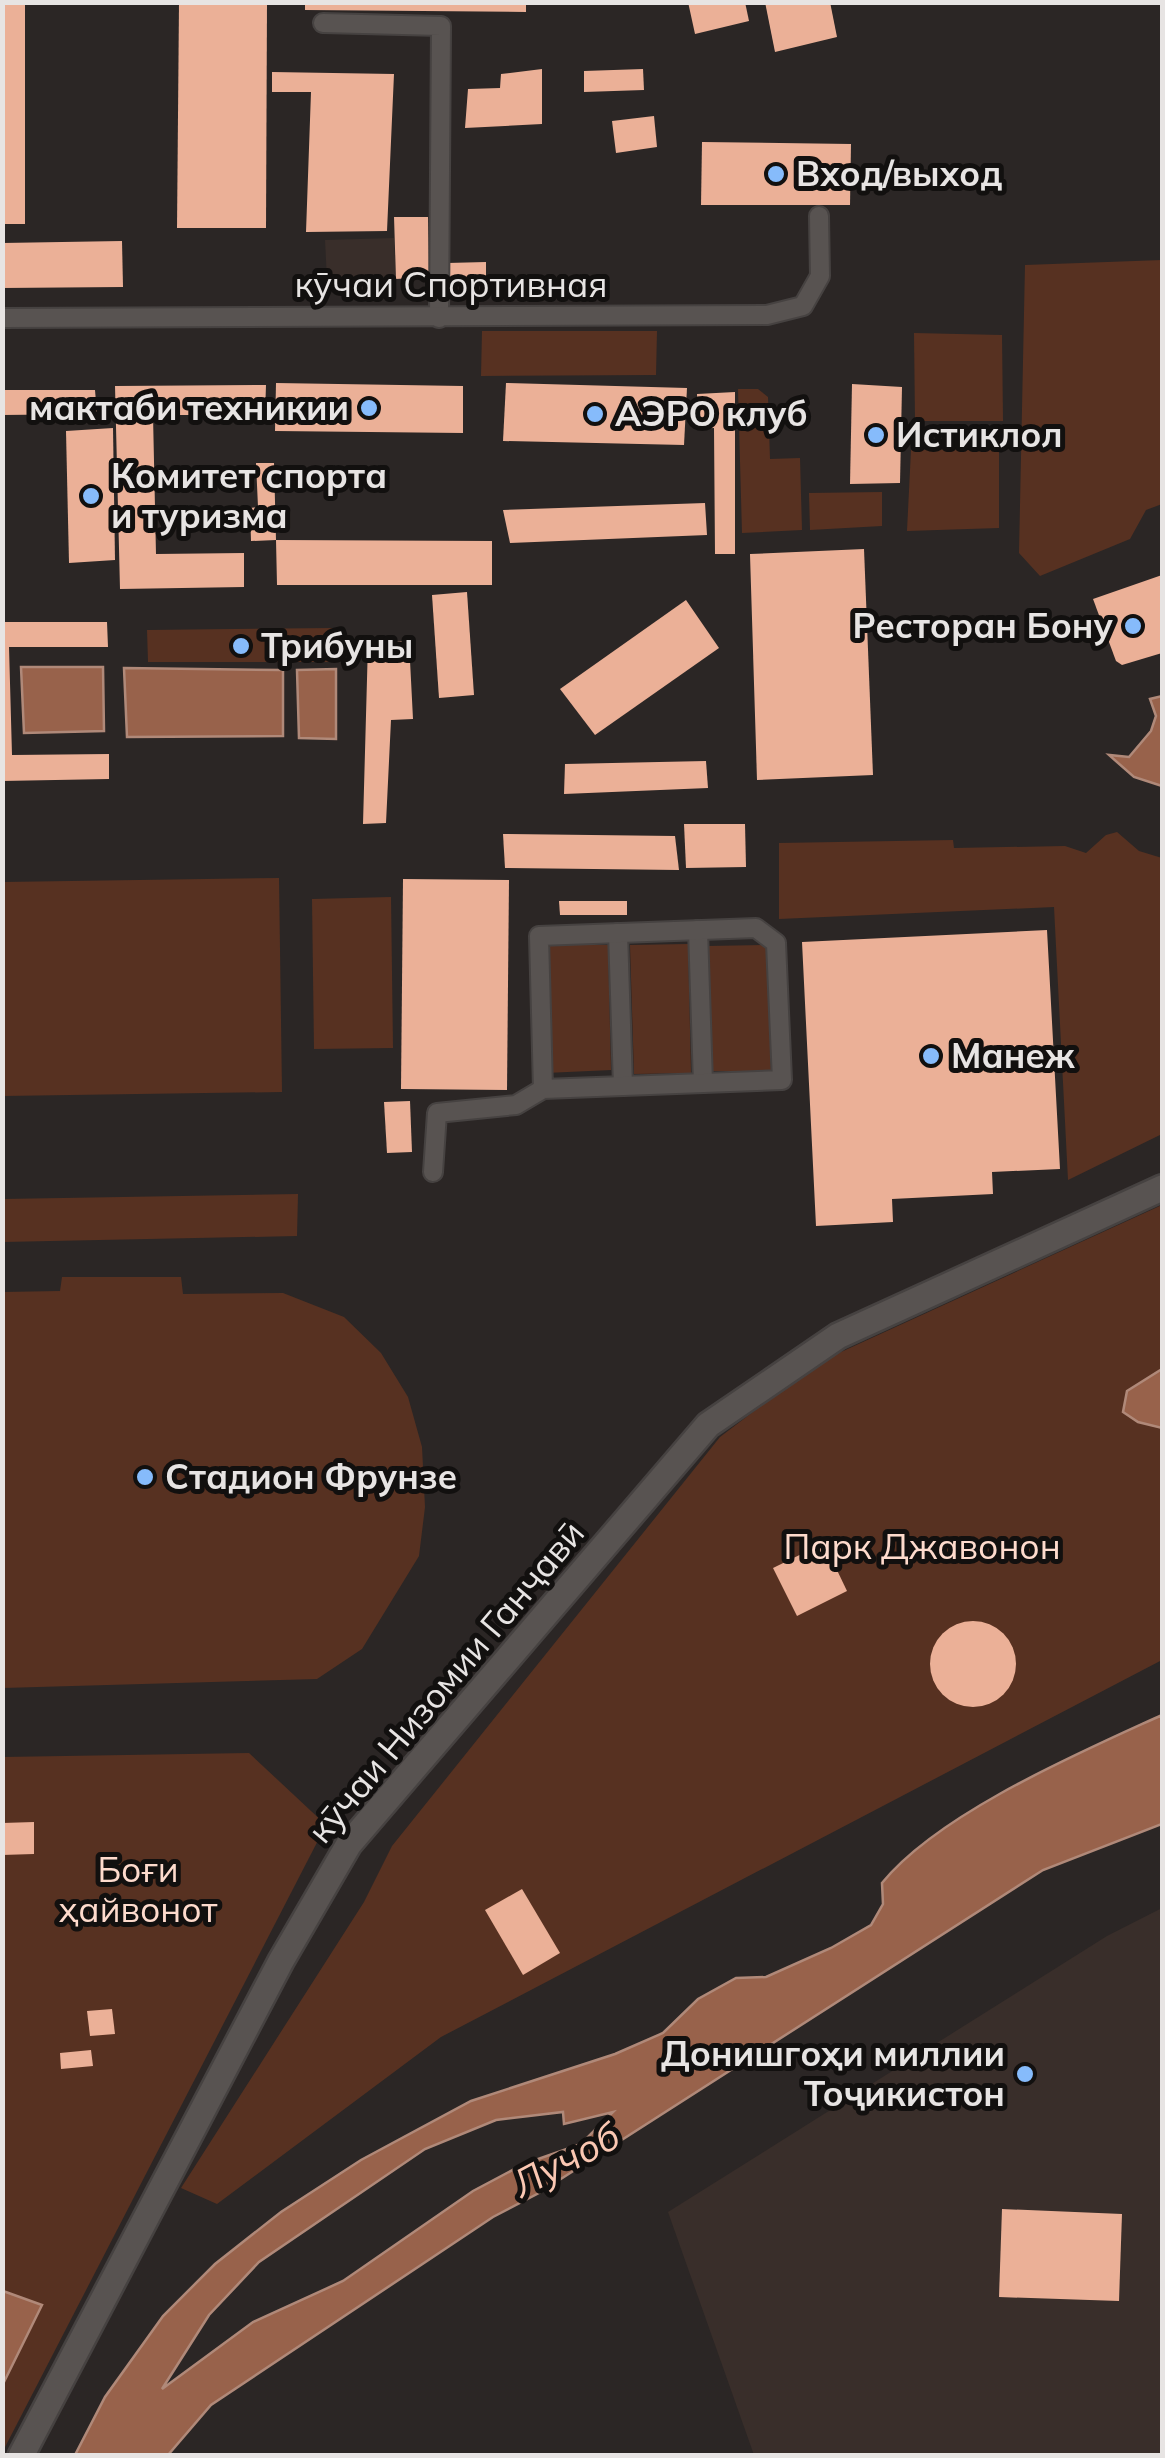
<svg xmlns="http://www.w3.org/2000/svg" width="1165" height="2458" font-family="Mulish,sans-serif">
<style>
.built{fill:#392e2a}
.green{fill:#573121}
.water{fill:#98624b;stroke:#b08979;stroke-width:2.5;fill-rule:evenodd}
.building{fill:#ebb097}
.lines{fill:none;stroke-linecap:round;stroke-linejoin:round}
.street-casing{stroke:#464241;stroke-width:22}
.secondary-casing{stroke:#464241;stroke-width:30}
.street{stroke:#585351;stroke-width:18}
.secondary{stroke:#585351;stroke-width:25}
.poi-dot{fill:#86bbfb;stroke:#12100f;stroke-width:4}
.labels{text-anchor:middle;stroke-width:10;stroke-linejoin:round;paint-order:stroke}
.poi-label{font-size:35px;font-weight:bold;fill:#e7e4e3;stroke:#12100f;text-anchor:start}
.street-label{font-size:35px;fill:#e7e4e3;stroke:#12100f}
.park-label{font-size:35px;fill:#fedbcd;stroke:#12100f}
.water-label{font-size:38px;font-style:italic;fill:#fac7b2;stroke:#12100f}
</style>
<rect width="100%" height="100%" fill="#2b2625"/>
<!-- built -->
<g class="built">
<path d="M394 238 396 279 327 280 325 240Z"/>
<path d="M1162 1908V2455H754L668 2212 1107 1936Z"/>
</g>
<!-- green -->
<g class="green">
<path d="M1162 260V504L1146 510 1130 539 1040 576 1019 553 1025 265Z"/>
<path d="M482 331H657L656 375 481 376Z"/>
<path d="M914 333 1002 335 1003 421H915Z"/>
<path d="M738 389H758L768 397 770 459 800 458 802 530 742 533Z"/>
<path d="M999 449V528L907 531 911 450Z"/>
<path d="M882 492V526L810 530 809 493Z"/>
<path d="M334 628 333 662H148L147 630Z"/>
<path d="M1117 832 1139 851 1162 858V1134L1068 1180 1054 907 779 919V843L953 840 954 848 1065 846 1086 853 1106 835Z"/>
<path d="M279 878 282 1092 3 1096V882Z"/>
<path d="M391 897 393 1048 314 1049 312 899Z"/>
<path d="M688 944 691 1073 634 1074 630 945Z"/>
<path d="M542 945H608L611 1070 546 1073Z"/>
<path d="M767 945 771 1071H711L707 946Z"/>
<path d="M298 1194 297 1236 3 1242V1199Z"/>
<path d="M1162 1205V1660L441 2037 217 2204 181 2188 364 1902 392 1846 720 1437 817 1363Z"/>
<path d="M62 1277H181L183 1294 283 1293 344 1317 381 1353 408 1397 422 1447 425 1507 419 1556 362 1649 317 1679 3 1688V1292L60 1291Z"/>
<path d="M249 1753 326 1825 3 2451V1757Z"/>
</g>
<!-- water -->
<g class="water">
<path d="M21 667H103L104 731 24 733Z"/>
<path d="M124 668 283 670V736L127 737Z"/>
<path d="M336 669V739L299 738 297 670Z"/>
<path d="M1162 696V786L1134 777 1109 755 1129 757 1151 731 1156 716 1150 699Z"/>
<path d="M1162 1369V1428L1138 1422 1123 1412 1127 1391Z"/>
<path d="M1162 1715V1824L1043 1870 539 2193 493 2217 211 2405 168 2455H75L105 2397 163 2316 215 2264 281 2212 361 2160 471 2101 615 2054 663 2033 698 1999 736 1978 766 1977 831 1948 871 1925 883 1904 882 1883C939 1813 1079 1753 1162 1715ZM563 2112 564 2124 613 2112 581 2144 524 2164 473 2191 343 2281 253 2322 162 2389 209 2315 259 2262 425 2149 496 2120Z"/>
<path d="M3 2291 42 2305 3 2384 2 2291Z"/>
</g>
<!-- building -->
<g class="building">
<rect x="2" y="2" width="23" height="222"/>
<path d="M179 2H267L266 228H177Z"/>
<path d="M305 2H526V12L305 10Z"/>
<path d="M688 2H745L749 21 695 34Z"/>
<path d="M765 2H830L837 37 775 52Z"/>
<path d="M542 69V124L465 128 468 89 500 88 501 74Z"/>
<path d="M643 69 644 90 584 92V71Z"/>
<path d="M272 72 394 74 387 231 306 232 311 92H272Z"/>
<path d="M654 116 657 147 616 153 612 121Z"/>
<path d="M702 142 851 144 850 205H701Z"/>
<path d="M394 217H428L429 277 396 279Z"/>
<path d="M122 241 123 287 2 288V243Z"/>
<path d="M486 262V279L448 282 447 263Z"/>
<path d="M276 383 463 386V433L275 431Z"/>
<path d="M506 383 687 388 684 445 503 441Z"/>
<path d="M852 384 902 387 900 483 850 484Z"/>
<path d="M266 385 265 415H153L156 554 244 553V587L120 589 115 386Z"/>
<path d="M2 390H95L97 414 2 415Z"/>
<path d="M735 392V554H715L714 428 698 429 697 394Z"/>
<path d="M113 428 115 560 69 563 66 431Z"/>
<path d="M256 463H274L276 540 492 541V585H277L276 540 251 541 250 508 258 507Z"/>
<path d="M705 503 707 535 510 543 503 510Z"/>
<path d="M864 549 873 775 757 780 750 554Z"/>
<path d="M1162 575V653L1122 665 1116 661 1093 599Z"/>
<path d="M467 592 474 695 439 698 432 595Z"/>
<path d="M686 600 719 648 595 735 560 689Z"/>
<path d="M2 622H107L108 647H9L12 755 109 754V779L2 781Z"/>
<path d="M409 641 413 719 391 720 386 823 363 824 368 643Z"/>
<path d="M706 761 708 788 564 794 565 764Z"/>
<path d="M684 824H745L746 867 686 868Z"/>
<path d="M503 834 675 836 679 870 505 868Z"/>
<path d="M403 879 509 880 507 1090 401 1089Z"/>
<path d="M559 901H627V915H560Z"/>
<path d="M1047 930 1060 1169 992 1172 993 1194 892 1199 893 1222 816 1226 802 942Z"/>
<path d="M410 1101 412 1152 387 1153 384 1102Z"/>
<path d="M824 1543 847 1591 797 1616 773 1568Z"/>
<circle cx="973" cy="1664" r="43"/>
<path d="M34 1822V1854L2 1855V1823Z"/>
<path d="M522 1889 560 1953 523 1975 485 1910Z"/>
<path d="M112 2009 115 2034 90 2036 87 2011Z"/>
<path d="M91 2050 93 2066 61 2069 60 2053Z"/>
<path d="M1002 2209 1122 2214 1119 2301 999 2297Z"/>
</g>
<g class="lines">
<defs>
<g id="street">
<path d="M323 23 441 26 439 318"/>
<path d="M2 318 767 315 803 306 820 276 819 216"/>
<path d="M698 930 703 1083"/>
<path d="M618 933 623 1086"/>
<path d="M433 1172 437 1113 516 1105 543 1089 782 1080 776 943 756 928 539 936 543 1089"/>
</g>
<path id="secondary" d="M21 2456 281 1961 349 1844 708 1425 838 1336 1162 1188"/>
</defs>
<!-- street casing -->
<use href="#street" class="street-casing"/>
<!-- secondary casing -->
<use href="#secondary" class="secondary-casing"/>
<!-- street -->
<use href="#street" class="street"/>
<!-- secondary -->
<use href="#secondary" class="secondary"/>
</g>
<!-- markers -->
<g class="poi-dot">
<circle cx="776" cy="174" r="10"/>
<circle cx="369" cy="408" r="10"/>
<circle cx="595" cy="414" r="10"/>
<circle cx="876" cy="435" r="10"/>
<circle cx="91" cy="496" r="10"/>
<circle cx="1133" cy="626" r="10"/>
<circle cx="241" cy="646" r="10"/>
<circle cx="931" cy="1056" r="10"/>
<circle cx="145" cy="1477" r="10"/>
<circle cx="1025" cy="2074" r="10"/>
</g>
<g class="labels">
<!-- poi labels -->
<g class="poi-label">
<text x="796" y="186">Вход/выход</text>
<text x="349" y="420" text-anchor="end">мактаби техникии</text>
<text x="615" y="426">АЭРО клуб</text>
<text x="896" y="447">Истиклол</text>
<text x="111" y="488">Комитет спорта<tspan x="111" dy="40">и туризма</tspan></text>
<text x="1113" y="638" text-anchor="end">Ресторан Бону</text>
<text x="261" y="658">Трибуны</text>
<text x="951" y="1068">Манеж</text>
<text x="165" y="1489">Стадион Фрунзе</text>
<text x="1005" y="2066" text-anchor="end">Донишгоҳи миллии<tspan x="1005" dy="40">Тоҷикистон</tspan></text>
</g>
<!-- street labels -->
<g class="street-label">
<text x="451" y="297">кӯчаи Спортивная</text>
<text transform="translate(446 1682) rotate(-50)" y="12">кӯчаи Низомии Ганҷавӣ</text>
</g>
<!-- park labels -->
<g class="park-label">
<text x="922" y="1559">Парк Джавонон</text>
<text x="138" y="1882">Боғи<tspan x="138" dy="40">ҳайвонот</tspan></text>
</g>
<!-- water labels -->
<g class="water-label">
<text transform="translate(566 2160) rotate(-28)" y="13">Лучоб</text>
</g>
</g>
<!-- border -->
<rect width="1165" height="2458" fill="none" stroke="#e7e4e3" stroke-width="10"/>
</svg>
